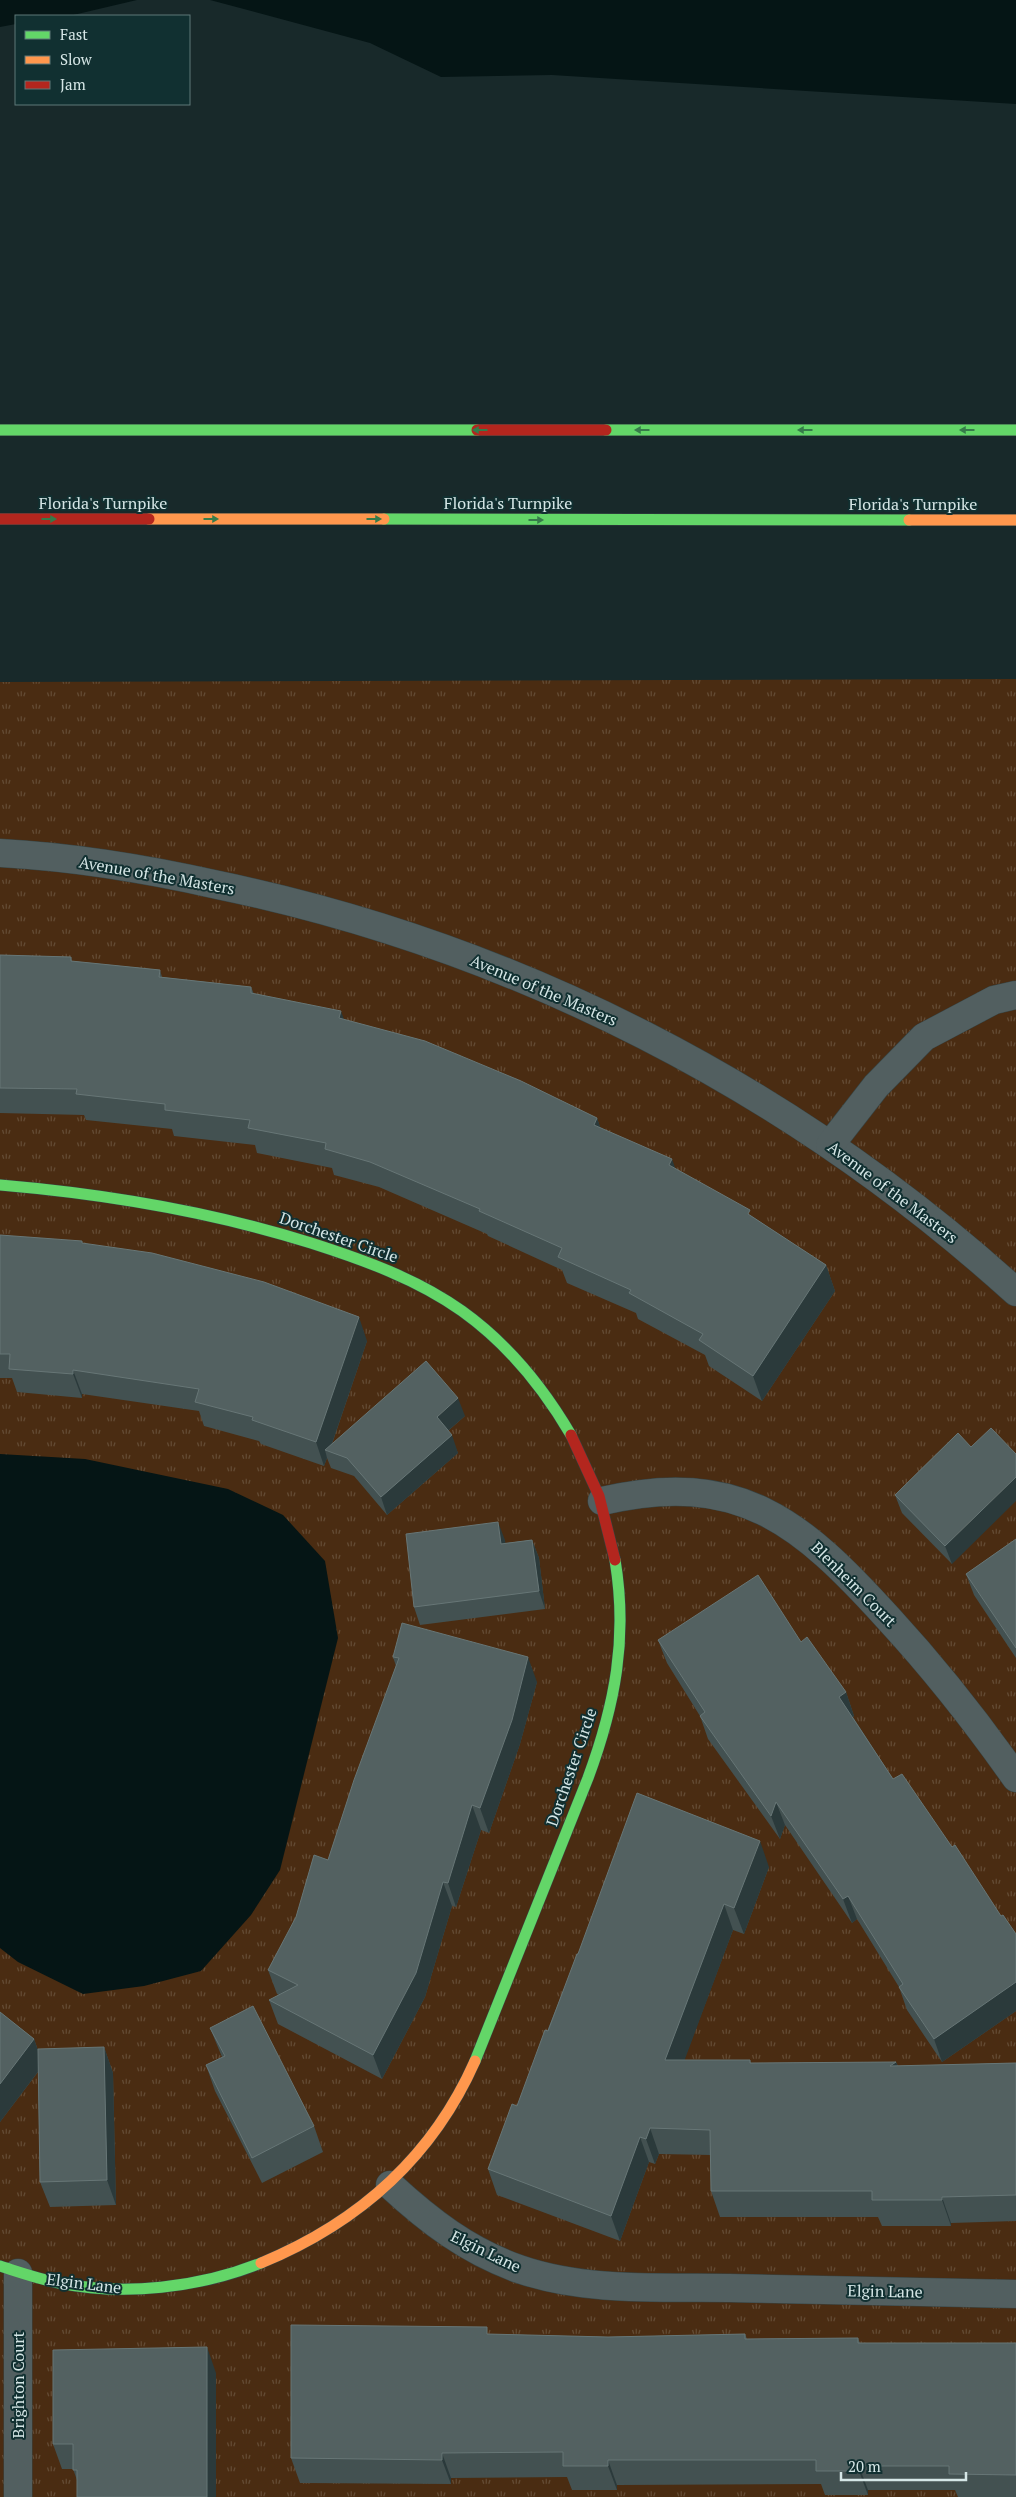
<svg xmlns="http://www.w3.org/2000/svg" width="1016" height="2497" font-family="'PT Serif',serif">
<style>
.grass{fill:url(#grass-tufts)}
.water{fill:#051515}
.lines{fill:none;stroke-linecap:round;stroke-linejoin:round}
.street-casing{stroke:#374444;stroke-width:29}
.fast-casing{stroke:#374444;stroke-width:12}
.slow-casing{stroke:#374444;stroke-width:12}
.jam-casing{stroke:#374444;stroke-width:12}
.street{stroke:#525f60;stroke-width:28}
.fast{stroke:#63d668;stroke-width:11}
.slow{stroke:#ff974d;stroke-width:11}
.jam{stroke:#b3261e;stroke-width:11}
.wall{fill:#435151}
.shaded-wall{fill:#2b3a3b}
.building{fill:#536161;stroke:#677676}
.oneway{fill:#367b4a}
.labels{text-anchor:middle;stroke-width:4;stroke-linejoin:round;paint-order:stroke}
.street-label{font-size:16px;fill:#d5e6e6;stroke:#113031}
</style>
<defs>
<pattern id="grass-tufts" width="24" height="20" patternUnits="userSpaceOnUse" patternTransform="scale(1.25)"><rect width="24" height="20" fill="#4a2c12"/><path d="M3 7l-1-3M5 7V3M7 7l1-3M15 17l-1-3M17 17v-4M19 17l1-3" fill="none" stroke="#634b34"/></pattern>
</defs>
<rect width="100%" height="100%" fill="#18292a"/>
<!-- grass -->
<path class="grass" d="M1016 679V2497H0V682Z"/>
<!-- water -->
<g class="water">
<path d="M0 0H137L69 16H16V24L0 27Z"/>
<path d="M210 0H1016V104L552 75 441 77 370 43Z"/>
<path d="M0 1454 85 1459 228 1489 283 1515 325 1561 338 1638 280 1870 251 1915 201 1971 144 1986 83 1994 18 1962 0 1948Z"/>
</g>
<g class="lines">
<defs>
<g id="street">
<path d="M0 853C73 857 147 869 218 885 516 947 791 1088 1016 1292"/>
<path d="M830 1145 876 1086 924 1037 994 1000 1016 995"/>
<path d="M602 1501C739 1469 801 1522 888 1618 935 1669 976 1721 1016 1778"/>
<path d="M390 2185C429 2221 468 2251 519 2269 585 2292 660 2287 729 2288 825 2290 920 2292 1016 2294"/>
<path d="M18 2273V2497"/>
</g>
<g id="fast">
<path d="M0 430H477"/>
<path d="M606 430H1016"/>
<path d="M384 519 909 520"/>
<path d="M0 1185C106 1194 209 1211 311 1243 364 1260 417 1279 462 1311 508 1344 543 1387 571 1435"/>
<path d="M475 2061 588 1778C615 1705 628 1638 615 1560"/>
<path d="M0 2266C19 2272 39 2279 59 2283 124 2296 199 2288 261 2263"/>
</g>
<g id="slow">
<path d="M149 519H384"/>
<path d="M909 520H1016"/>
<path d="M261 2263C358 2223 432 2158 475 2061"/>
</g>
<g id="jam">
<path d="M477 430H606"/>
<path d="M0 519H149"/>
<path d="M571 1435 599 1496 615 1560"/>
</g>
</defs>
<!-- street casing -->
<use href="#street" class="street-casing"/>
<!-- fast casing -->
<use href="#fast" class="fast-casing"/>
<!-- slow casing -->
<use href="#slow" class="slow-casing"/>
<!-- jam casing -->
<use href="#jam" class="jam-casing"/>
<!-- street -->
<use href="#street" class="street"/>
<!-- fast -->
<use href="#fast" class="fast"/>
<!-- slow -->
<use href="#slow" class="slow"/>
<!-- jam -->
<use href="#jam" class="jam"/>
</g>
<!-- wall -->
<g class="wall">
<path d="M0 955 71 957 72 961 160 970 162 977 251 987 254 994 344 1020 597 1118 600 1127 675 1169 753 1217 826 1265 835 1291 762 1401 709 1366 705 1355 638 1319 636 1313 567 1283 562 1270 488 1236 487 1234 379 1187 334 1175 332 1168 257 1153 255 1145 174 1136 172 1129 86 1120 84 1115 0 1113Z"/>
<path d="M0 1235 83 1243 367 1341 332 1444 465 1416 448 1431 458 1453 387 1515 354 1476 331 1468 327 1458 324 1466 261 1444 259 1441 204 1426 199 1411 82 1394V1398L17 1392 12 1378H0Z"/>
<path d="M958 1433 952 1564 902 1513 895 1495Z"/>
<path d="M1016 1539V1658L974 1595 966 1574Z"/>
<path d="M505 1540V1543L532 1540 539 1558 545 1609 420 1625 414 1607Z"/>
<path d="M658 1640 801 1642 846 1692 854 1716 853 1717 893 1779 952 1847 1001 1916 1016 1934V2011L942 2062 907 2010 899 1987 857 1919 852 1923 785 1825 780 1839 708 1739 700 1716 667 1663Z"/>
<path d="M393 1657 537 1682 520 1744 489 1833 481 1830 456 1907 452 1906 425 1997 382 2079 278 2024 269 2000 279 1995 277 1994 268 1970 328 1860 396 1666Z"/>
<path d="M769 1867 744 1934 733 1930 684 2060H750L751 2063 896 2062 898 2066 1016 2063V2221L951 2223V2226H882L878 2217H720L711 2191V2155L659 2154 655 2164 649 2162 620 2241 497 2195 488 2169 517 2106 578 1954Z"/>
<path d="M0 2012 34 2039 38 2050 104 2047 113 2073 116 2205 50 2207 40 2182 38 2072 0 2122Z"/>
<path d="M210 2028 314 2126 323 2152 262 2183 215 2091 206 2065 222 2057Z"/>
<path d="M490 2334 608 2337 745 2334 747 2339 858 2338 860 2343H1016V2497H958L955 2490H868V2495H825L821 2484 617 2485V2490H572L567 2477 451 2478V2484L300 2483 291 2458Z"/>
<path d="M216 2373 77 2480 73 2469H62L53 2444Z"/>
</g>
<!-- shaded-wall -->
<g class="shaded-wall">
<path d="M341 1011 350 1036 339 1018Z"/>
<path d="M597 1118 606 1144 594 1125Z"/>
<path d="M672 1159 681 1184 669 1165Z"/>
<path d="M826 1265 835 1291 762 1401 753 1376Z"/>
<path d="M359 1317 367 1341 329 1452 325 1450 327 1458 324 1466 316 1442Z"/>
<path d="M73 1370 82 1394V1398L73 1374Z"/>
<path d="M458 1398 465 1416 443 1435 437 1417Z"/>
<path d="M452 1435 458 1453 387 1515 381 1497Z"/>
<path d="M1016 1477V1501L952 1564 945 1546Z"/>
<path d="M498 1522 505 1540 508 1562 501 1544Z"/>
<path d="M532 1540 539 1558 545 1609 539 1591Z"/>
<path d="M528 1657 537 1682 520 1744 489 1833 480 1808Z"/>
<path d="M846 1692 854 1716 848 1720 839 1697Z"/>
<path d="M776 1802 785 1825 780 1839 771 1816Z"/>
<path d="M472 1805 481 1830 456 1907 448 1883Z"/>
<path d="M760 1841 769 1867 744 1934 734 1908Z"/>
<path d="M443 1882 452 1906 425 1997 382 2079 373 2055Z"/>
<path d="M848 1896 857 1919 852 1923 843 1899Z"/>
<path d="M724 1904 733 1930 675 2086 665 2060Z"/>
<path d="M1016 1982V2011L942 2062 934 2039Z"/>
<path d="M34 2039 43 2065 0 2122V2084Z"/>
<path d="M104 2047 113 2073 116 2205 107 2180Z"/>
<path d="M896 2062 906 2087 890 2066Z"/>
<path d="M650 2128 659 2154 655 2164 646 2139Z"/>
<path d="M640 2137 649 2162 620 2241 611 2216Z"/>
<path d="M942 2197 951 2223V2226L942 2200Z"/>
<path d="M207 2347 216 2373V2497H207Z"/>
<path d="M442 2453 451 2478V2484L442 2460Z"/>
<path d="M608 2460 617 2485V2490L608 2466Z"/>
<path d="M859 2466 868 2490V2495L859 2471Z"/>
</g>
<!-- building -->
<g class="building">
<path d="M0 955 71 957V961L160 970 159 977 251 987V993L341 1011 339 1018 425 1041 521 1081 597 1118 594 1125 672 1159 669 1165 750 1210 748 1214 826 1265 753 1376 699 1340 703 1334 629 1293 631 1290 558 1257 562 1248 479 1211 480 1209 370 1162 325 1149 326 1143 248 1128 250 1120 165 1110V1104L76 1094 77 1089 0 1088Z"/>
<path d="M0 1235 82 1241V1243L152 1253 264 1282 359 1317 316 1442 252 1420 253 1417 195 1402 199 1389 73 1370V1374L9 1369 10 1354H0Z"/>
<path d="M426 1361 458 1398 437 1417 452 1435 381 1497 347 1458 325 1450Z"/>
<path d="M991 1428 1016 1454V1477L945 1546 895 1495 958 1433 971 1447Z"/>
<path d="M498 1522 501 1544 532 1540 539 1591 414 1607 406 1534Z"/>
<path d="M1016 1539V1648L966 1574Z"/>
<path d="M758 1575 801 1642 807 1637 846 1692 839 1697 893 1779 902 1774 952 1847 955 1845 1001 1916 1003 1915 1016 1934V1982L934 2039 899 1987 903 1984 848 1896 843 1899 776 1802 771 1816 700 1716 705 1712 658 1640Z"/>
<path d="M402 1623 528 1657 512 1720 480 1808 472 1805 448 1883 443 1882 416 1973 373 2055 269 2000 298 1985 268 1970 296 1917 314 1855 328 1860 354 1780 399 1658 393 1657Z"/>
<path d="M637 1793 760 1841 734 1908 724 1904 665 2060H750V2063L896 2062 890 2066 1016 2063V2195L942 2197V2200H872V2191H711L710 2130 650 2128 646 2139 640 2137 611 2216 488 2169 512 2104 517 2106 545 2030 548 2031 577 1954H578Z"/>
<path d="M253 2006 314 2126 252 2158 206 2065 225 2056 210 2028Z"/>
<path d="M0 2012 34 2039 0 2084Z"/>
<path d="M104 2047 107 2180 40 2182 38 2049Z"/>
<path d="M291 2325 487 2327V2334L608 2337 745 2334V2339L858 2338V2343H1016V2475L949 2474V2466H859V2471H816V2460H608V2466H563V2452L442 2453V2460L291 2458Z"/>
<path d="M207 2347V2497H77V2470H73V2444H53V2350Z"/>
</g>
<!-- one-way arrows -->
<defs><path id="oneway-solid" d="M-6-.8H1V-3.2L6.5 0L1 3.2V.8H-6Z" transform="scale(1.25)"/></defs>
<g class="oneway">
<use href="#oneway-solid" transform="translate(480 430) rotate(180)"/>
<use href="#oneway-solid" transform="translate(642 430) rotate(180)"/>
<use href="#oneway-solid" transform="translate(805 430) rotate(180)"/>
<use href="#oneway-solid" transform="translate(967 430) rotate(180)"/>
<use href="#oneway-solid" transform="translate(49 519)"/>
<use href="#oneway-solid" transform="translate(211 519)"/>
<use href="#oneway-solid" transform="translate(374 519)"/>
<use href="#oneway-solid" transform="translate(536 520)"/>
</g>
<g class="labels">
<!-- street labels -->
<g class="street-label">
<text x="103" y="509">Florida's Turnpike</text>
<text x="508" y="509">Florida's Turnpike</text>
<text x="913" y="510">Florida's Turnpike</text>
<text transform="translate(157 875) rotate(10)" y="6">Avenue of the Masters</text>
<text transform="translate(544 990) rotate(23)" y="6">Avenue of the Masters</text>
<text transform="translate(893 1192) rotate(37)" y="6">Avenue of the Masters</text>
<text transform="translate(339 1237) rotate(19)" y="6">Dorchester Circle</text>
<text transform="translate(854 1584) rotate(45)" y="6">Blenheim Court</text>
<text transform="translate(571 1767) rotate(-71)" y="6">Dorchester Circle</text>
<text transform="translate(486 2251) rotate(26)" y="6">Elgin Lane</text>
<text transform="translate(84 2283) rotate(7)" y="6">Elgin Lane</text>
<text transform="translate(885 2291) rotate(1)" y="6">Elgin Lane</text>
<text transform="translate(18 2385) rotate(-90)" y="6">Brighton Court</text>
</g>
</g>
<!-- legend -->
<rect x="15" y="15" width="175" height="90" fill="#113031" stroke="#5f7979"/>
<rect x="25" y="31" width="25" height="8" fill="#63d668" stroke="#5f7979"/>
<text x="60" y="40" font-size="15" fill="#d5e6e6">Fast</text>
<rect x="25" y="56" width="25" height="8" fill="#ff974d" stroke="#5f7979"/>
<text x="60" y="65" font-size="15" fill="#d5e6e6">Slow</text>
<rect x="25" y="81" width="25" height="8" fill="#b3261e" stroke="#5f7979"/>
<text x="60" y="90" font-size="15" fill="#d5e6e6">Jam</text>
<!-- scale -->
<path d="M841 2472v8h125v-8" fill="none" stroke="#d5e6e6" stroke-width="2.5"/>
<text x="848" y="2472" font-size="15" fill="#d5e6e6" stroke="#113031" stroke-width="4" paint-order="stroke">20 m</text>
</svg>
